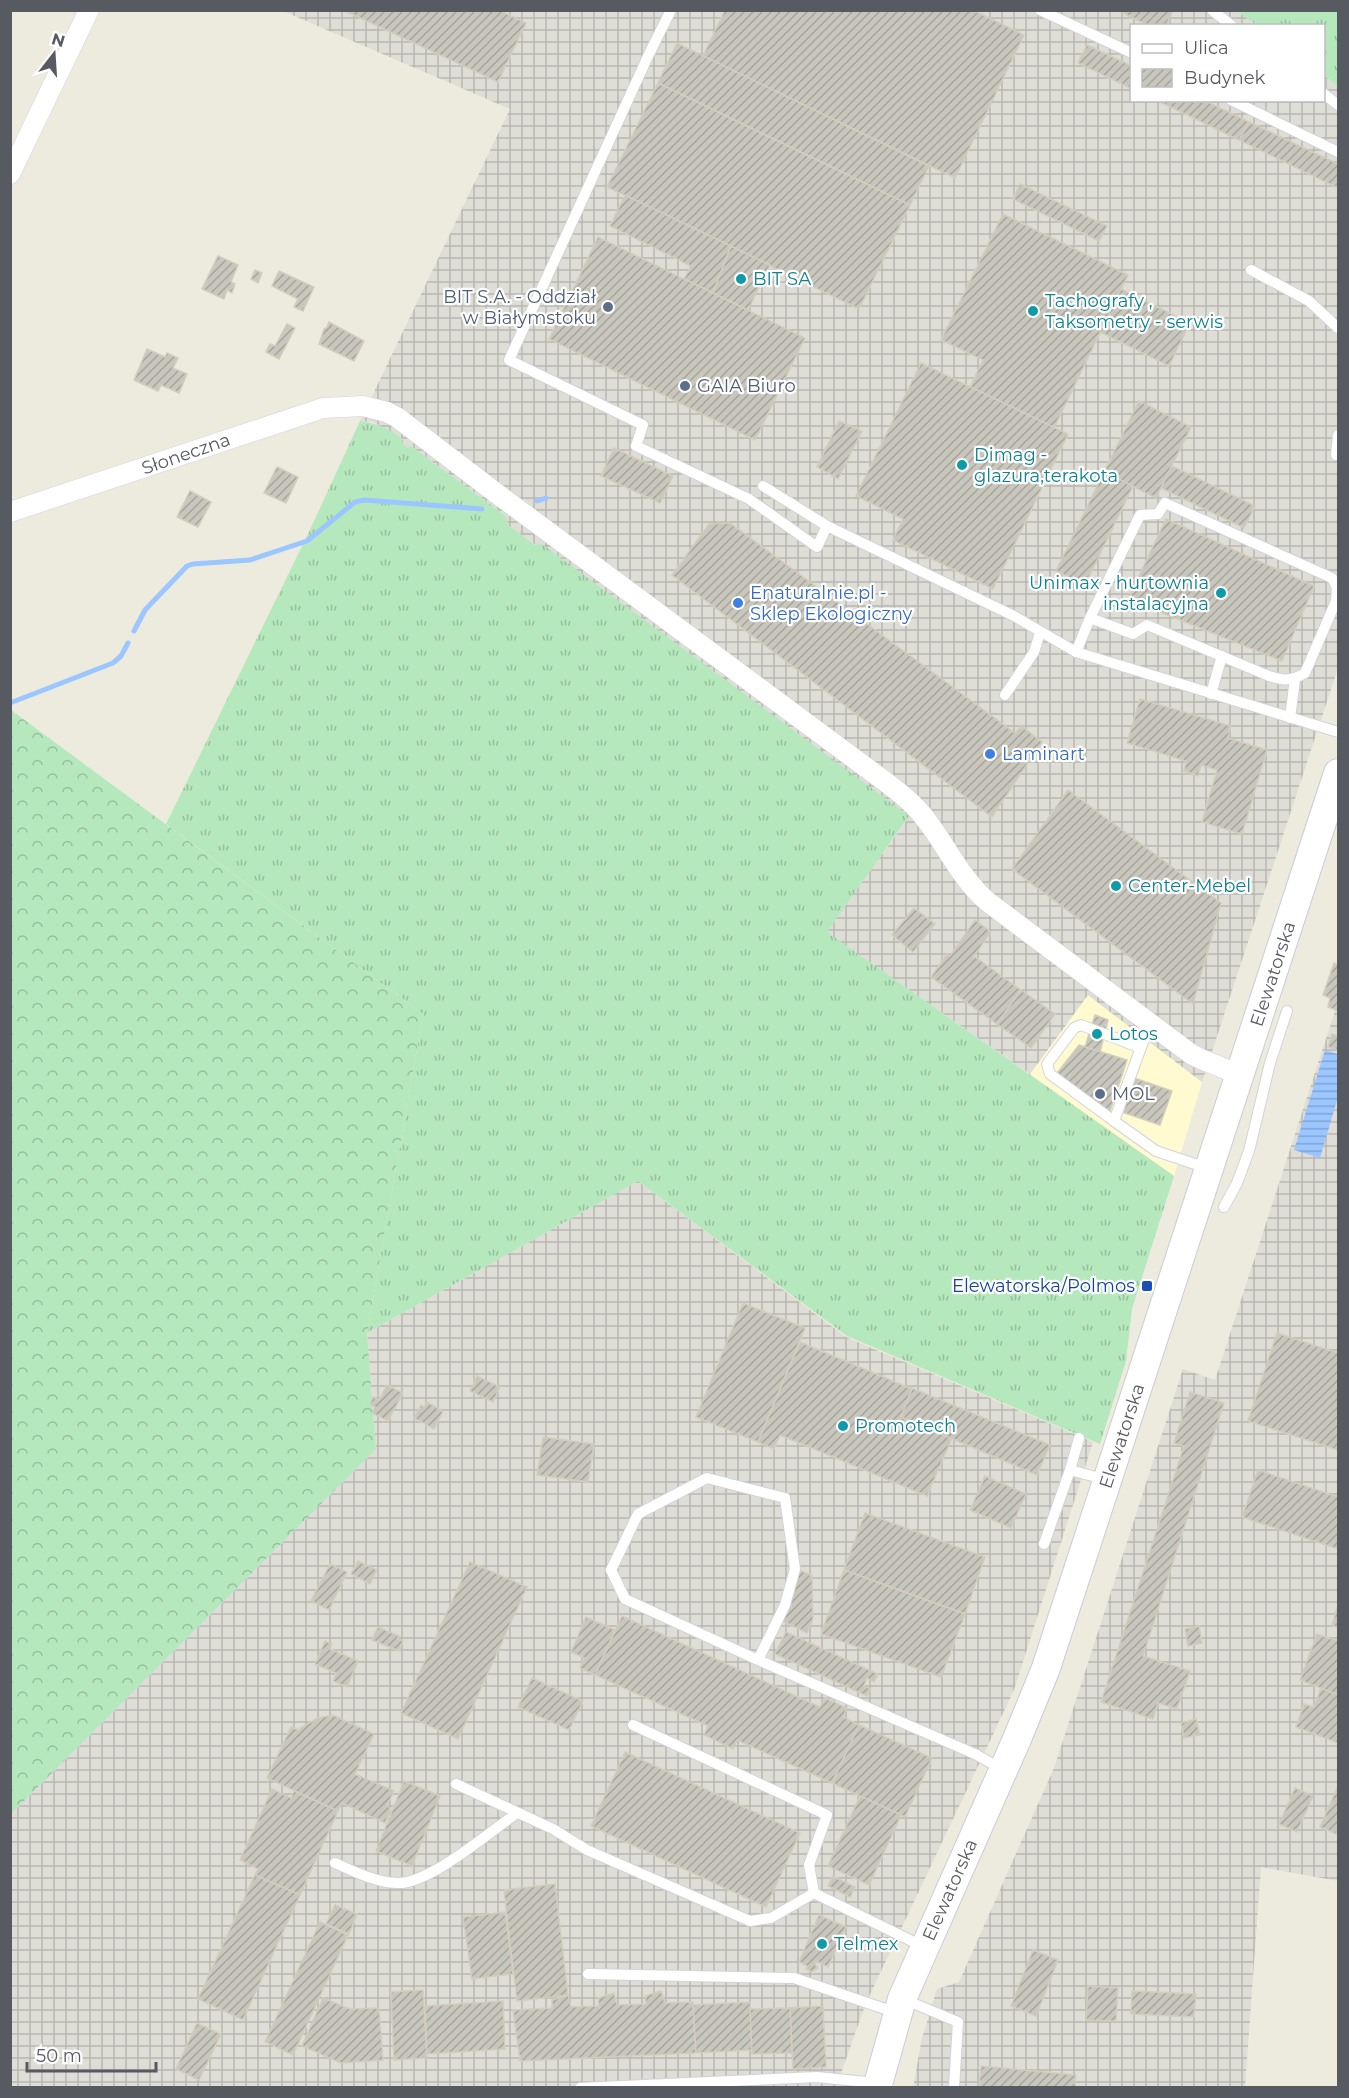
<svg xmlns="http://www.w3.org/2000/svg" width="1349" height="2098" font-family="Montserrat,sans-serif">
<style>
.commercial{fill:#fffad0}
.industrial{fill:url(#industrial-grid)}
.grass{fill:url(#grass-tufts)}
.forest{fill:url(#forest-crowns)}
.water{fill:url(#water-rules)}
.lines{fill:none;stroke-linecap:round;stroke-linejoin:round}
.stream{stroke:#9bc6ff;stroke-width:5}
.building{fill:url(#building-hatch);stroke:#d2cebb;stroke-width:1.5}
.lane-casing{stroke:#d1d3da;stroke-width:12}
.street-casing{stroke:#d1d3da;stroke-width:21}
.secondary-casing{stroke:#c9ccd4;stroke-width:30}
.lane{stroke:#fff;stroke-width:10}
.street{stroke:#fff;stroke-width:20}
.secondary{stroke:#fff;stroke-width:28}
.culture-dot{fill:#0f9aa8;stroke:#fff;stroke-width:2}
.service-dot{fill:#5c6f8a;stroke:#fff;stroke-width:2}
.shop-dot{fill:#3f7fe0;stroke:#fff;stroke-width:2}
.transit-dot{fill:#1a4fb4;stroke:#fff;stroke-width:2}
.labels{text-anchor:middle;stroke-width:4.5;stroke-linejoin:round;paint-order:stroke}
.culture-label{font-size:18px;fill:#0d838f;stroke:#fff;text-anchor:start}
.service-label{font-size:18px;fill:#4e5e75;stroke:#fff;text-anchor:start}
.street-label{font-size:18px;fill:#575a61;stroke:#fff}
.shop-label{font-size:18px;fill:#366cbe;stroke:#fff;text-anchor:start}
.transit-label{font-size:18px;fill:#164399;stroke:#fff;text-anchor:end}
</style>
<defs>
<pattern id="industrial-grid" width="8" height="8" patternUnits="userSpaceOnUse" patternTransform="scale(1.5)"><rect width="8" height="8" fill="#dfded6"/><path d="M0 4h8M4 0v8" fill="none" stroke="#b8b7b1"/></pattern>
<pattern id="grass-tufts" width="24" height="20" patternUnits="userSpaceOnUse" patternTransform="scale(1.5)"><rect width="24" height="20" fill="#b6e8bd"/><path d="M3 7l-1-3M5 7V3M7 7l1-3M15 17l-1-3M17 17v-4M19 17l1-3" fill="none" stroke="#97bf9d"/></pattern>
<pattern id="forest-crowns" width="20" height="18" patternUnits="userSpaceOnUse" patternTransform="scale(1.5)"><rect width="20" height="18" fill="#b6e8bd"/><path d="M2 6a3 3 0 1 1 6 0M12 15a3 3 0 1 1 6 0" fill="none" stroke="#97bf9d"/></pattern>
<pattern id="water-rules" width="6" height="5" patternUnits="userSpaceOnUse" patternTransform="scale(1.5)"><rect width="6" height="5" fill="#9bc6ff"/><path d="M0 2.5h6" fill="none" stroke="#81a4d2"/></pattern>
<pattern id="building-hatch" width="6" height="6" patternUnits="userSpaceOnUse" patternTransform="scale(1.5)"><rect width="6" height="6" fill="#c9c7bd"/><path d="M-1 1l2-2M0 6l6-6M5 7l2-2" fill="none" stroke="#a6a59d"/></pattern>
</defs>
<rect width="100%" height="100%" fill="#edebdd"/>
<!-- commercial -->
<path class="commercial" d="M1088 995 1202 1082 1174 1176 1030 1074Z"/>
<!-- industrial -->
<g class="industrial">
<path d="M283 11H1237L1257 25 1132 26V100H1324V75L1338 87V668L1202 1082 1088 995 1030 1074 826 932 909 817 508 525 506 516 411 446 408 448 401 442 403 439 373 422 360 421 510 109Z"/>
<path d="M1338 1002V1881L1261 1867 1245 2087 913 2088 922 2038 937 1989 959 1982 1054 1768 1183 1369 1215 1380Z"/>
<path d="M638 1181 846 1337 1093 1442 1014 1690 866 2003 836 2087 11 2088V1814L376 1449 367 1333Z"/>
</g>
<!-- grass -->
<g class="grass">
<path d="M1237 11H1338V87L1324 75V26L1257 25Z"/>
<path d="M360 421C377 423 389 429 403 439L401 442 408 448 411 446 506 516 508 525 535 545 542 544 909 816 827 932 1174 1176 1132 1309 1126 1361 1100 1444 847 1336 638 1181 367 1333 423 1014 166 824 308 534Z"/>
</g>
<!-- forest -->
<path class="forest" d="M11 710 423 1014 367 1333 376 1449 11 1814Z"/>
<!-- water -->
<path class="water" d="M1325 1050 1338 1054V1097L1320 1158 1294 1150Z"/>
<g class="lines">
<!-- stream -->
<g class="stream">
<path d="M537 501 546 498"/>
<path d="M134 631 145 610 187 566 193 564 250 560 307 541 355 502 364 500 482 509"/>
<path d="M10 703 113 663 121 656 128 643"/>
</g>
</g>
<!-- building -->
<g class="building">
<path d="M343 10H499L526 23 498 82Z"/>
<path d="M725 10H973L1024 35 955 178 703 56Z"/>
<path d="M1117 10H1173L1166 26H1149Z"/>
<path d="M677 43 929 166 910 205 658 83Z"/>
<path d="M1087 45 1132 66V89L1078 63Z"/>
<path d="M658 83 910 205 859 309 607 187Z"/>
<path d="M1156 100H1204L1249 122 1239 140Z"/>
<path d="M1249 122 1338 164V188L1239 140Z"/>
<path d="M1020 184 1107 226 1099 241 1013 199Z"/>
<path d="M625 195 731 246 713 293 684 279 691 266 610 226Z"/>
<path d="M1003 214 1128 275 1054 428 970 387 983 360 941 340Z"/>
<path d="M598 237 805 338 755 440 549 339Z"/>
<path d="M731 246 770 265 748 310 713 293Z"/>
<path d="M218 256 238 265 231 282 235 284 232 293 227 290 224 299 202 289Z"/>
<path d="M255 270 262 273 258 283 251 279Z"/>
<path d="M279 271 314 287 303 311 294 307 298 299 272 286Z"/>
<path d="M1121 289 1190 323 1169 366 1100 332Z"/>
<path d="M329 322 364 341 354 361 319 344 324 329 327 327Z"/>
<path d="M287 324 295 328 279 359 266 352 270 344 275 346Z"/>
<path d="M147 349 165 357 167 353 178 358 173 368 187 374 179 393 161 385 158 391 134 380Z"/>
<path d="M921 363 1068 434 993 589 893 540 903 519 856 496Z"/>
<path d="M1139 401 1191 427 1156 498 1104 472Z"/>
<path d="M839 421 862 431 838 479 817 467Z"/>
<path d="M614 448 673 476 660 503 601 476Z"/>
<path d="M1172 466 1255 506 1244 528 1161 488Z"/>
<path d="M277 467 298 477 286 503 264 493Z"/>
<path d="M1104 472 1133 486 1085 585 1056 571Z"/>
<path d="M190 491 211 502 198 527 177 517Z"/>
<path d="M1166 519 1314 586 1282 661 1128 599Z"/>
<path d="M730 523 1015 733 1021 726 1042 742 992 817 672 575 709 524Z"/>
<path d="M1140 699 1231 726 1228 738 1267 750 1242 834 1202 822 1217 770 1201 765 1198 776 1184 771 1186 761 1127 743Z"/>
<path d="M1068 790 1221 903 1193 1004 1012 869Z"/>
<path d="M914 908 935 924 913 952 892 935Z"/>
<path d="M975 920 991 932 974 956 1021 990 997 1024 931 977 947 954 950 956Z"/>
<path d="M1334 963 1338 965V1011L1328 1007 1330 998 1323 995Z"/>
<path d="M1021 990 1055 1014 1031 1048 997 1024Z"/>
<path d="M1095 1015 1108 1020 1100 1052 1085 1047Z"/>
<path d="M1332 1034 1338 1036V1050L1328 1047Z"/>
<path d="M1079 1045 1127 1060 1109 1114 1057 1073Z"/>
<path d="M1134 1078 1172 1091 1160 1125 1122 1112Z"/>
<path d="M743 1303 805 1328 758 1442 696 1417Z"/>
<path d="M1277 1333 1338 1353V1450L1248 1421Z"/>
<path d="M800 1342 912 1389 901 1417 952 1438 927 1496 780 1435 774 1449 758 1442Z"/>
<path d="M477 1376 500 1387 493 1402 470 1391Z"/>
<path d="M387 1385 403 1393 388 1421 372 1413 375 1407 370 1404 373 1397 379 1400Z"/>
<path d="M909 1387 1050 1445 1037 1475 901 1417 912 1389Z"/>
<path d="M1190 1392 1224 1403 1143 1656 1190 1671 1177 1709 1158 1703 1153 1719 1101 1702 1184 1446 1174 1443Z"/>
<path d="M427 1402 443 1411 434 1429 414 1418 421 1405 424 1407Z"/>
<path d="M543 1437 594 1444 588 1482 537 1475Z"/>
<path d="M1258 1470 1338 1497V1549L1242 1517Z"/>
<path d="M985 1476 1026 1494 1011 1528 970 1510Z"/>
<path d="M865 1513 985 1557 965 1614 844 1570Z"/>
<path d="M358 1561 377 1570 370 1584 351 1574Z"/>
<path d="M470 1562 527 1587 458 1739 401 1713Z"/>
<path d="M330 1564 347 1572 329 1610 311 1601Z"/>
<path d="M800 1570 812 1576 813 1619 807 1633 778 1619Z"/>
<path d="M844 1570 965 1614 941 1677 821 1634Z"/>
<path d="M1338 1605V1628L1332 1625Z"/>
<path d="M622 1616 820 1707 825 1698 847 1708 843 1717 859 1725 832 1783 737 1740 733 1749 704 1735 708 1726 595 1675Z"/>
<path d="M586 1617 615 1630 595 1675 580 1668 584 1658 571 1652Z"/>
<path d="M1199 1626 1202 1643 1188 1646 1185 1629Z"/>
<path d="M378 1627 399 1636 397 1639 403 1641 399 1651 372 1640Z"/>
<path d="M786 1632 878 1674 874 1682 867 1678 864 1686 871 1689 867 1696 775 1654Z"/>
<path d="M1317 1634 1338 1641V1695L1300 1680Z"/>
<path d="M325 1641 332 1644 330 1649 358 1661 347 1687 333 1681 336 1673 315 1664Z"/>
<path d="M532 1678 583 1701 569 1730 518 1707Z"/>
<path d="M1321 1688 1338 1695V1743L1296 1727 1304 1704 1314 1707Z"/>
<path d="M333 1715 374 1734 355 1774 394 1791 387 1806 391 1808 385 1823 342 1803 338 1811 267 1778 291 1727 299 1730 300 1728 318 1718Z"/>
<path d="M1196 1719 1200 1735 1184 1738 1181 1723Z"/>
<path d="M859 1725 932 1758 905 1817 832 1783Z"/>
<path d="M625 1752 800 1833 766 1907 591 1826Z"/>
<path d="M404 1781 440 1796 412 1866 376 1851Z"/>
<path d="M1338 1786V1829L1336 1834 1320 1827Z"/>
<path d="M1295 1788 1313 1796 1297 1832 1279 1824Z"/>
<path d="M272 1789 291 1798 294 1791 338 1811 300 1895 255 1875 258 1869 240 1860Z"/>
<path d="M860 1796 901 1815 869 1885 828 1866Z"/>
<path d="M255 1875 300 1895 243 2020 198 1999Z"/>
<path d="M833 1876 855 1887 850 1897 828 1886Z"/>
<path d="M555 1884 568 1995 517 2001 504 1890Z"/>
<path d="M335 1905 357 1914 349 1934 326 1924Z"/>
<path d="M505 1912 513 1974 472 1979 463 1917Z"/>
<path d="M819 1915 846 1927 828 1967 816 1961 815 1964 818 1968 812 1972 806 1969 807 1966 799 1962Z"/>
<path d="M320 1922 348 1935 293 2055 265 2042Z"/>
<path d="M1033 1950 1058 1960 1036 2016 1011 2006Z"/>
<path d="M1088 1986 1118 1988 1116 2021 1086 2020Z"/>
<path d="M423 1990 427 2058 394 2060 391 1992Z"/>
<path d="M661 1991 665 2003 693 2002 696 2053 520 2061 513 2010 552 2008V2000L568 1995 571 2007 599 2006 598 1998 614 1993 617 2005 646 2004 645 1996Z"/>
<path d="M1132 1991 1196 1994 1194 2017 1131 2014Z"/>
<path d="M323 1998 350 2009 379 2008 383 2060 341 2063 302 2046Z"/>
<path d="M503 2001 505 2049 427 2054 425 2006Z"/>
<path d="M750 2002 752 2050 696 2053 693 2005Z"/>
<path d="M823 2006 826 2067 793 2069 790 2008Z"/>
<path d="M790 2008 792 2053 752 2054 750 2009Z"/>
<path d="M197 2023 221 2034 199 2080 176 2069Z"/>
<path d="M981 2066 1076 2075 1075 2088H979Z"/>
</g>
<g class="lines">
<defs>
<g id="lane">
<path d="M671 10 649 54 509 360 643 425 636 446 749 499 817 547 827 526"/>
<path d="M1040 10 1132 53"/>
<path d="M1212 10 1232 26"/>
<path d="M1324 94 1338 105"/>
<path d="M1231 100 1338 152"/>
<path d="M1251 270 1309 301 1338 328"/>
<path d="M1336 455 1338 435"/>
<path d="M763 486 827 526 1014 616 1076 652 1338 732"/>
<path d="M1076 652 1090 618 1133 634 1147 625 1269 676C1283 681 1292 681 1305 673L1336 601 1337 588 1332 578 1165 503 1158 514 1140 515 1090 618"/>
<path d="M1211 694 1222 656"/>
<path d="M1005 695 1034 652 1040 633"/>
<path d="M1290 718 1295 679"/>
<path d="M1152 1024 1143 1042 1114 1121 1156 1151 1207 1168"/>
<path d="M1114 1121 1050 1074 1047 1064 1074 1028 1081 1025 1141 1048"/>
<path d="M1224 1207 1237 1183 1249 1151 1270 1063 1287 1011"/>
<path d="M1070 1470 1079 1438"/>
<path d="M1044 1544 1070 1470 1107 1480"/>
<path d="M758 1660 785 1605 795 1569 785 1498 707 1478 638 1514 611 1570 625 1599 758 1660 975 1754 1002 1769"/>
<path d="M633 1725 827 1815 809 1865 814 1893 924 1947"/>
<path d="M456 1784 553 1829 587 1850 750 1921 771 1918 814 1893"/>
<path d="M335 1863C355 1872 375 1882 397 1883 428 1885 490 1832 517 1813"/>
<path d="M588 1974 794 1978 897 2013"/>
<path d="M903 1999 958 2022 954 2088"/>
<path d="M580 2088 817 2077 876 2083"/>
</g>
<g id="street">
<path d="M10 174 89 10"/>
<path d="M10 512 323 408 363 406 387 412 398 418 496 493 883 780C898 791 913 803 924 817 947 846 960 878 988 902L1191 1054 1201 1059 1240 1075"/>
</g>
<path id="secondary" d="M877 2088 902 1999 1017 1739 1046 1668 1338 773"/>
</defs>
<!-- lane casing -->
<use href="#lane" class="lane-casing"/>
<!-- street casing -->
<use href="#street" class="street-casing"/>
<!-- secondary casing -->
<use href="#secondary" class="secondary-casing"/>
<!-- lane -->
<use href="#lane" class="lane"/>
<!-- street -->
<use href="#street" class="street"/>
<!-- secondary -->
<use href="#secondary" class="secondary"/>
</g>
<!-- markers -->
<g class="culture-dot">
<circle cx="741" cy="279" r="6"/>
<circle cx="1033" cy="311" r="6"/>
<circle cx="962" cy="465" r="6"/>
<circle cx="1221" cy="593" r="6"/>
<circle cx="1116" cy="886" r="6"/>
<circle cx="1097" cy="1034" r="6"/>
<circle cx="843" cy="1426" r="6"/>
<circle cx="822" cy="1944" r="6"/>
</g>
<g class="service-dot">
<circle cx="608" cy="307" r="6"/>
<circle cx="685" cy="386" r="6"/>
<circle cx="1100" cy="1094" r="6"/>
</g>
<g class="shop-dot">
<circle cx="738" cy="603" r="6"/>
<circle cx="990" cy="754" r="6"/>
</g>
<rect class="transit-dot" x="1141" y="1280" width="12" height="12" rx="3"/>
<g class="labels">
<!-- culture labels -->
<g class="culture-label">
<text x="753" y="285">BIT SA</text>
<text x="1045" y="307">Tachografy ,<tspan x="1045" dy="21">Taksometry - serwis</tspan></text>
<text x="974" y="461">Dimag -<tspan x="974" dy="21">glazura,terakota</tspan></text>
<text x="1209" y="589" text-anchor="end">Unimax - hurtownia<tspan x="1209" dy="21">instalacyjna</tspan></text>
<text x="1128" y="892">Center-Mebel</text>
<text x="1109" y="1040">Lotos</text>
<text x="855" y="1432">Promotech</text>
<text x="834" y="1950">Telmex</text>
</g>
<!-- service labels -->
<g class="service-label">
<text x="596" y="303" text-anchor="end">BIT S.A. - Oddział<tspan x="596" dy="21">w Białymstoku</tspan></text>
<text x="697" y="392">GAIA Biuro</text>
<text x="1112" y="1100">MOL</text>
</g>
<!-- street labels -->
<g class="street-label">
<text transform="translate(186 454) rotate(-19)" y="6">Słoneczna</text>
<text transform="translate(1273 974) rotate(-72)" y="6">Elewatorska</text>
<text transform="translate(1122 1436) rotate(-72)" y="6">Elewatorska</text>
<text transform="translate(950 1890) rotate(-66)" y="6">Elewatorska</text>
</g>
<!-- shop labels -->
<g class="shop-label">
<text x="750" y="599">Enaturalnie.pl -<tspan x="750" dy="21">Sklep Ekologiczny</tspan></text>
<text x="1002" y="760">Laminart</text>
</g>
<!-- transit labels -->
<g class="transit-label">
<text x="1135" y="1292">Elewatorska/Polmos</text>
</g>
</g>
<!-- border -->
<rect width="1349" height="2098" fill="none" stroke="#575a61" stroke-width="24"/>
<!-- legend -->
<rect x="1130" y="24" width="195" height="78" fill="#ffffff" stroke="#bcbdc0" stroke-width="1.5"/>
<rect x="1142" y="44" width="30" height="9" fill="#ffffff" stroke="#bcbdc0" stroke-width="1.5"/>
<text x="1184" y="54" font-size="18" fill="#575a61">Ulica</text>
<rect x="1142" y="69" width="30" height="18" fill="url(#building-hatch)" stroke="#bcbdc0" stroke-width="1.5"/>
<text x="1184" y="84" font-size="18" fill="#575a61">Budynek</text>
<!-- north arrow -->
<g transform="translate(54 54) rotate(17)" stroke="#ffffff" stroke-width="4.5" paint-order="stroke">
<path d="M0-4.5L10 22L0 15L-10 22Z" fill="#575a61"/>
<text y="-9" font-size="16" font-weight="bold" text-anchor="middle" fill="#575a61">N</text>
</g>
<!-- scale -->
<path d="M27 2062v9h129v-9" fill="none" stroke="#575a61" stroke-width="3"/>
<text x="36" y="2062" font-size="18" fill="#575a61" stroke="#ffffff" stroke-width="4.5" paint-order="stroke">50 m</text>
</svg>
